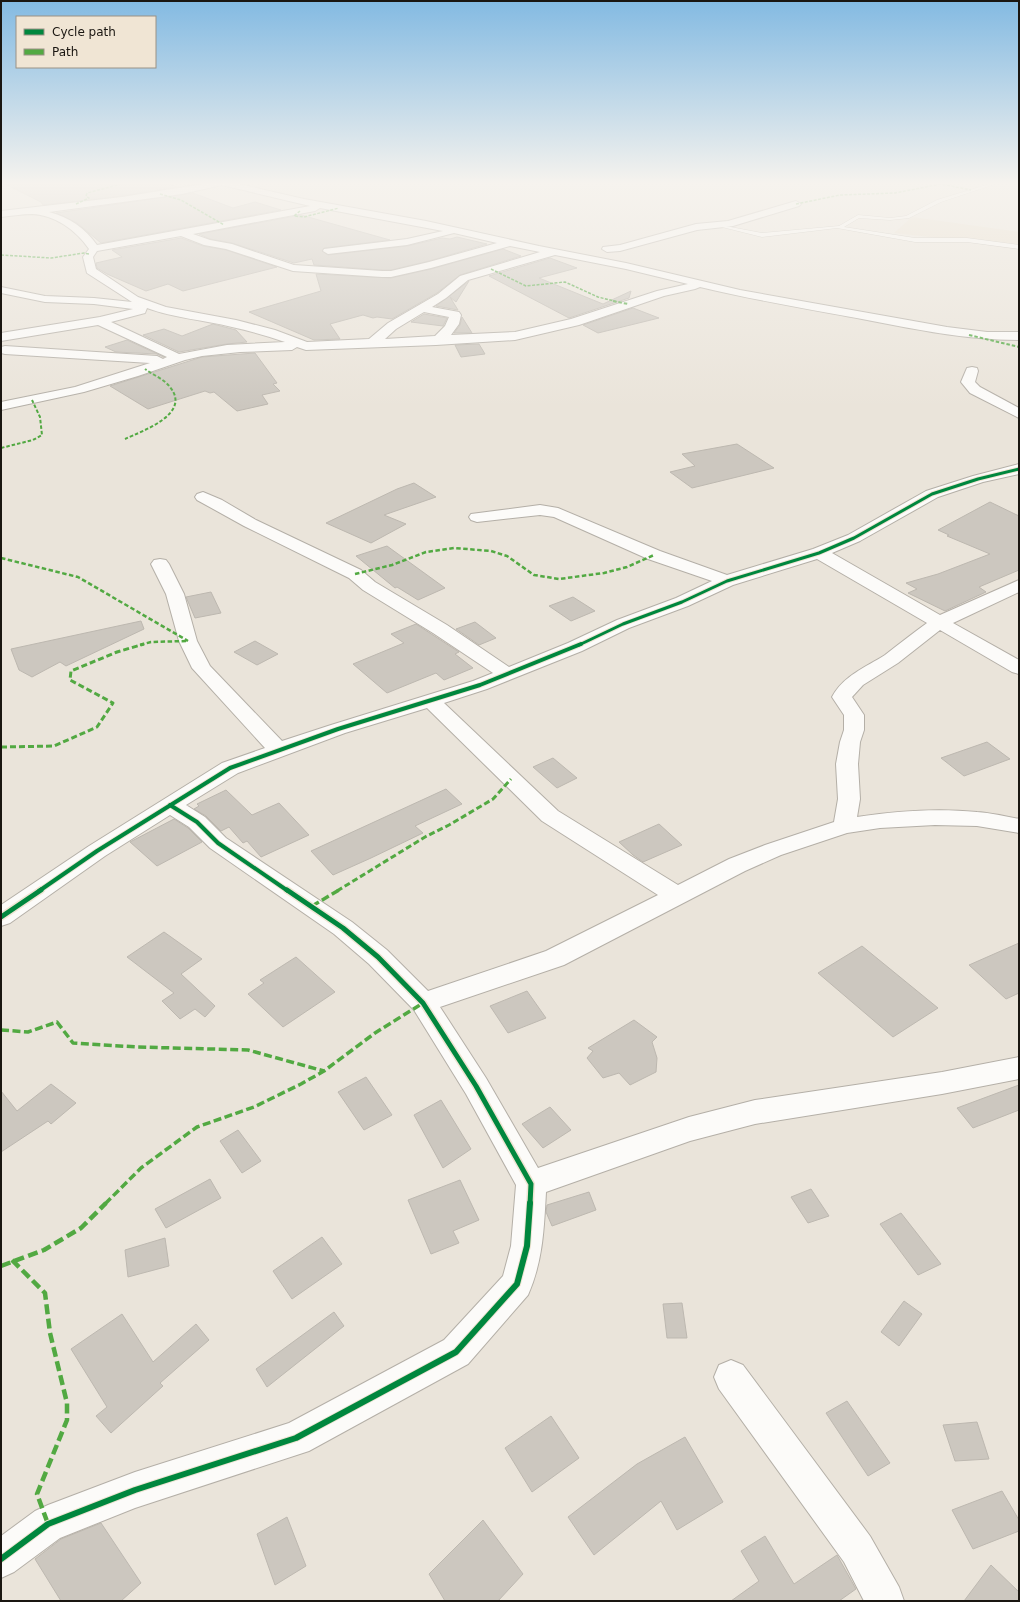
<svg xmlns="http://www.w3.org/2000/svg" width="1020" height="1602" font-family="'DejaVu Sans',sans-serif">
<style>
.built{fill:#e7dcca}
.building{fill:#ccc7bf;stroke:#bdb8b0}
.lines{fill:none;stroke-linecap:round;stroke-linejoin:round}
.lane-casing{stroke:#b4afa7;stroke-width:1}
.street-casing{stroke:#b4afa7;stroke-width:2}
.lane{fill:#fcfbf9;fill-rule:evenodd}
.street{fill:#fcfbf9;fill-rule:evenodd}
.quiet-far5{stroke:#52a942;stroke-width:1.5;stroke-dasharray:3 1.5;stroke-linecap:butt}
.quiet-far4{stroke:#52a942;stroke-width:2;stroke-dasharray:3.5 2;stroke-linecap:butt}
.quiet-far3{stroke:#52a942;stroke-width:2.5;stroke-dasharray:4.5 2.5;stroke-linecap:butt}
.quiet-far2{stroke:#52a942;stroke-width:3;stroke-dasharray:6 3;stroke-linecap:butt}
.quiet-far1{stroke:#52a942;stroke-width:3.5;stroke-dasharray:8 3.5;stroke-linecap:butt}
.quiet{stroke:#52a942;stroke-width:4.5;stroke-dasharray:10 4.5;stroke-linecap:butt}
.cycleway-far3-casing{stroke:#f0e5d4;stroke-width:5}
.cycleway-far2-casing{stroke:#f0e5d4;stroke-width:6}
.cycleway-far1-casing{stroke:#f0e5d4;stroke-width:8}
.cycleway-casing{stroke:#f0e5d4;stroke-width:8}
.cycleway-far3{stroke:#00873e;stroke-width:3}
.cycleway-far2{stroke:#00873e;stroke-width:4}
.cycleway-far1{stroke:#00873e;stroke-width:5}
.cycleway{stroke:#00873e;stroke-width:6}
</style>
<rect width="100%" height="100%" fill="#eae4da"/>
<!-- built -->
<path class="built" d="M912 217 1019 232V247L894 233Z"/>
<!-- building -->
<g class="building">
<path d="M3 183H166L177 187 122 196 43 205 41 202Z"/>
<path d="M193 193 233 208 255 202 281 210 101 243 77 223 56 213Z"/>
<path d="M301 215 390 240 324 248 322 251 328 255 407 246 442 238 450 239 457 237 487 244 429 261 391 270H382L314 265 312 259 294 263 232 243 210 239 199 234Z"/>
<path d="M181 238 203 246 226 250 277 267 183 291 168 284 146 291 107 274 97 268 96 263 122 257 112 250Z"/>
<path d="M503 249 521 256 460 275 437 293 392 319 377 317 373 318 363 315 330 324 340 339 314 340 249 312 321 291 316 274 391 278 431 269Z"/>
<path d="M550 258 577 268 539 278 603 304 631 291 629 298 569 318 489 276Z"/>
<path d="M469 281 456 302 450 297 458 310 436 306Z"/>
<path d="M633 308 659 318 598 333 583 325Z"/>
<path d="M424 314 447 318 443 326 411 322Z"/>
<path d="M462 317 472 333H454L460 325Z"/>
<path d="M213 324 236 330 247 342 227 344 179 352 143 335 164 329 182 336Z"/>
<path d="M127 340 164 357 157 354 116 352 105 347Z"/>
<path d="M479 344 485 354 461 357 455 345Z"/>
<path d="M255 353 277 383 273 384 280 391 262 395 268 404 237 411 214 392 210 393 205 391 148 409 110 386 202 357Z"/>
<path d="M737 444 774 468 692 488 670 472 695 466 682 454Z"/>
<path d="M414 483 436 497 384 515 406 524 371 543 326 523 397 489Z"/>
<path d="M990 502 1019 516V570L979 587 986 592 945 611 908 593 917 589 906 583 938 574 990 554 947 536 949 535 938 530Z"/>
<path d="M387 546 445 588 418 600 397 587 395 588 356 556Z"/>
<path d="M211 592 221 613 195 618 186 597Z"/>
<path d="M573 597 595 611 571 621 549 606Z"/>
<path d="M141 621 144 629 66 666 60 662 32 677 19 670 11 649Z"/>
<path d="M475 622 496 638 479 645 456 629Z"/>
<path d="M416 624 459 652 455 654 473 668 444 680 436 673 387 693 353 664 404 643 391 634Z"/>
<path d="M255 641 278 654 257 665 234 652Z"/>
<path d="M987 742 1010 759 964 776 941 758Z"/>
<path d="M553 758 577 778 557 788 533 767Z"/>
<path d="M446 789 462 804 415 826 423 833 371 858 333 875 311 851Z"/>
<path d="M226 790 252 815 279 803 309 835 261 857 247 841 243 843 229 827 221 831 206 816 194 809 199 806 197 804Z"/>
<path d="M174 819 188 828 202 842 157 866 130 842Z"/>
<path d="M659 824 682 845 643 862 633 855 619 842Z"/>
<path d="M164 932 202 959 181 974 215 1006 205 1017 195 1009 180 1019 162 1001 174 993 127 957Z"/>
<path d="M1019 943V993L1006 999 969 965Z"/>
<path d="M862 946 938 1008 893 1037 818 973Z"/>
<path d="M296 957 335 992 283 1027 248 994 264 983 260 980Z"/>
<path d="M527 991 546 1018 508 1033 490 1006Z"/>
<path d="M634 1020 657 1037 652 1042 657 1058 656 1072 630 1085 619 1073 603 1078 587 1058 593 1051 588 1048Z"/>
<path d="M366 1077 392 1115 364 1130 338 1092Z"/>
<path d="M51 1084 76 1103 51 1124 48 1121 1 1152V1091L17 1111Z"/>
<path d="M1019 1085V1110L973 1128 957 1108Z"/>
<path d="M441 1100 471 1149 443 1168 414 1115Z"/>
<path d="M550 1107 571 1130 543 1148 522 1124Z"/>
<path d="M238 1130 261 1161 242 1173 220 1141Z"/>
<path d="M210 1179 221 1198 166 1228 155 1209Z"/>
<path d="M460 1180 479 1220 453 1231 459 1243 431 1254 408 1200Z"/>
<path d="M811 1189 829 1216 808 1223 791 1197Z"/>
<path d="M589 1192 596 1210 552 1226 546 1212 547 1205Z"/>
<path d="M901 1213 941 1264 918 1275 880 1224Z"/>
<path d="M322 1237 342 1264 292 1299 273 1271Z"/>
<path d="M165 1238 169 1266 128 1277 125 1250Z"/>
<path d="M904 1301 922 1314 899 1346 881 1332Z"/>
<path d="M682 1303 687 1338H667L663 1304Z"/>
<path d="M334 1312 344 1326 267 1387 256 1369Z"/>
<path d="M122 1314 153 1362 196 1324 209 1340 160 1383 163 1386 111 1433 96 1416 107 1407 71 1349Z"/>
<path d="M847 1401 890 1463 868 1476 826 1413Z"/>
<path d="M551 1416 579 1458 532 1492 505 1448Z"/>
<path d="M977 1422 989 1459 955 1461 943 1425Z"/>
<path d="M685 1437 723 1502 677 1530 661 1501 594 1555 568 1517 637 1464Z"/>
<path d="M1002 1491 1019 1520V1531L973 1549 952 1510Z"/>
<path d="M287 1517 306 1566 275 1585 257 1534Z"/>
<path d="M483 1520 523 1574 498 1601H445L429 1574Z"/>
<path d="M101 1523 141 1583 121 1601H61L35 1559 61 1539Z"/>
<path d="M765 1536 794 1584 837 1555 856 1589 839 1601H731L759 1581 741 1551Z"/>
<path d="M991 1565 1019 1592V1601H964Z"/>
</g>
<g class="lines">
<defs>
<path id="lane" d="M993 183H998L941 202 909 218 890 220 859 218 844 227 915 238H967L1019 245V249L967 242H915L837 228 762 237 718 226 720 225 762 233 839 226 858 215 890 218 906 216 937 200Z"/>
<g id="street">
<path d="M209 183H235L304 199 426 221 539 246 626 263 740 290 947 327 987 332H1019V340C966 340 914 329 862 319 808 309 754 300 700 287L695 289 664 296 579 325 515 340 436 345 306 350 297 347 292 350 240 352 202 356 185 360 138 376 84 392 1 410V402L75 387 150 363 5 354 1 353V347L5 346 157 356 163 359 167 357 98 325 1 341V333L100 317 133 309 94 304 45 302 1 293V287L45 296 94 298 132 302 87 273 83 257 89 249C76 230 55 215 32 214 22 214 11 216 1 217V211L122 197ZM222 185 310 206 97 245C85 228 69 217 49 212L182 194ZM320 208 443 231 407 239 324 249 323 251 328 254 407 245 454 233 497 243 429 262 391 271H382L294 265 232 244 210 240 193 234 315 211ZM181 236 204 245 226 249 293 271 382 277H391L431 268 510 246 540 252 460 276 438 294 388 323 369 339 307 342 275 330 236 320 166 307 138 297 96 269 93 257 97 251ZM555 255 626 269 688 284 657 291 571 319 515 332 451 335 459 324 461 315 459 312 432 307 446 298 468 280ZM147 308C174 318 204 320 232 327 250 331 268 336 285 342L227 345 179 354 111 322 145 313ZM424 312 449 317 445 326 435 336 385 339 396 329Z"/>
<path d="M796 201 801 204 799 206 733 226 697 230 620 251 607 252 602 249 603 247 620 245 696 224 728 221Z"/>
<path d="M972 367 977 368 978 371 975 382 980 387 1019 408V418L970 393 961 382 967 368Z"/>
<path d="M1019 464V474L983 482 938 497 860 541 832 553 940 615 1019 580V592L953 623 1019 660V674L1012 672 940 630 898 663 863 685 852 697 864 715V730L860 742 858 764 860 799 857 817C896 811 937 808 977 812 991 813 1005 816 1019 819V833L977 826 935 825 880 828 847 833 781 855 745 871 564 965 440 1007 486 1078 538 1168 689 1117 755 1100 942 1072 1019 1057V1079L942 1094 755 1124 690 1141 546 1192C544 1228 543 1261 528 1295L468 1364 309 1451 135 1508 60 1538 14 1572 1 1578V1536L35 1511 48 1505 135 1472 289 1423 444 1340 503 1276 511 1246 516 1185 466 1094 414 1010 369 964 334 934 210 848 189 827 170 815 105 856 10 923 1 926V905L89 846 222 763 265 748 192 668 179 641 166 594 151 564 154 560 160 559 166 560 169 564 184 594 197 641 210 666 282 741 331 725 473 681 493 673 433 633 363 590 349 578 244 526 197 500 195 497 197 494 203 492 222 500 256 520 361 570 375 582 447 625 509 667 568 643 617 620 676 598 712 581 648 559 554 517 540 515 477 522 471 520 469 517 471 514 540 505 558 508 660 551 727 575 813 549 848 535 926 491 973 476ZM817 559 927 623C913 633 899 644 885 655 866 667 843 676 832 697L844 715V730L840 742 836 764 838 799 834 822 765 845 729 859 678 885 558 811 444 703 487 689 582 651 629 628 688 606 733 585ZM427 708 542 821 658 895 546 951 428 991 387 950 352 922 226 838 205 817 186 805 238 773 345 733Z"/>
<path d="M731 1360 743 1365 870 1536 899 1587 904 1601H864L844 1562 719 1389 714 1377 719 1365Z"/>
</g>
</defs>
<!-- lane casing -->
<use href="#lane" class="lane-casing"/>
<!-- street casing -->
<use href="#street" class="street-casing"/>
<!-- lane -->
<use href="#lane" class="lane"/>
<!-- street -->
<use href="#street" class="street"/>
<!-- quiet-far5 -->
<g class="quiet-far5">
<path d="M160 194 181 200 224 225"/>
<path d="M76 204 89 198 86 196 87 193 125 183"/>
<path d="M796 204 840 195 895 193 941 184 971 190"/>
<path d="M300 211 294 216 304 217 339 208"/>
<path d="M1 255 51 258 84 253 89 254"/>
<path d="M491 269 526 286 565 282 598 297 618 302"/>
</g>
<!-- quiet-far4 -->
<g class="quiet-far4">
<path d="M613 301 628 304"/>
<path d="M969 335 1019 347"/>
<path d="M125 439C142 431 192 414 170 387 164 379 153 375 145 369"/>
<path d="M1 448 33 440 42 435 40 417 32 400"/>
</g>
<!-- quiet-far3 -->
<g class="quiet-far3">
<path d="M1 558 78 577 188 641"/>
<path d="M355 574 392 565 426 552 454 548 491 551 507 556 534 575 559 579 604 573 627 567 654 555"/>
<path d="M140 645 151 642 188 641"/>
</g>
<!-- quiet-far2 -->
<g class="quiet-far2">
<path d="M1 747 54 746 97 727 113 703 70 680 71 671 117 652 144 644"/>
<path d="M337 891 425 837 449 825 493 799 511 779"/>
</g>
<!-- quiet-far1 -->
<g class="quiet-far1">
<path d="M312 906 339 890"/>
<path d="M1 1030 28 1032 57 1022 73 1043 137 1047 248 1050 324 1071"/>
<path d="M105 1204 141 1168 197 1127 254 1107 301 1084 324 1071 375 1033 423 1003"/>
</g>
<!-- quiet -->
<g class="quiet">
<path d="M12 1260 45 1293 50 1333 67 1403V1420L37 1494 48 1524"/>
<path d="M1 1266 44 1250 81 1228 106 1203"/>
</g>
<defs>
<path id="cycleway-far3" d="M579 645 623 624 682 602 727 581 819 553 854 538 932 494 978 479 1019 469"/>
<g id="cycleway-far2">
<path d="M170 805 197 822 218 843 288 891"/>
<path d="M39 891 97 851 230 768 338 729 480 685 581 644"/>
</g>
<g id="cycleway-far1">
<path d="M287 890 343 928 378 957 423 1003 476 1086 531 1184 530 1204"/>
<path d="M1 917 41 890"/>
</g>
<path id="cycleway" d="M1 1559 48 1524 135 1490 296 1438 456 1352 517 1284 527 1246 530 1203"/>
</defs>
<!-- cycleway-far3 casing -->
<use href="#cycleway-far3" class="cycleway-far3-casing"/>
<!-- cycleway-far2 casing -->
<use href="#cycleway-far2" class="cycleway-far2-casing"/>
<!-- cycleway-far1 casing -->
<use href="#cycleway-far1" class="cycleway-far1-casing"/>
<!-- cycleway casing -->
<use href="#cycleway" class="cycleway-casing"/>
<!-- cycleway-far3 -->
<use href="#cycleway-far3" class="cycleway-far3"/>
<!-- cycleway-far2 -->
<use href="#cycleway-far2" class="cycleway-far2"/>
<!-- cycleway-far1 -->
<use href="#cycleway-far1" class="cycleway-far1"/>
<!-- cycleway -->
<use href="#cycleway" class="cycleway"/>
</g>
<!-- sky -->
<linearGradient id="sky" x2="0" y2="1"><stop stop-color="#83bae2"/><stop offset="0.45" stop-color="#f6f3ee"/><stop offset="1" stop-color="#f6f3ee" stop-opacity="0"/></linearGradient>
<rect width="1020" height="407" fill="url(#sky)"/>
<!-- border -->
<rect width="1020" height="1602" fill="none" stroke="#1a1611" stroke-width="4"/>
<!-- legend -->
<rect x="16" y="16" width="140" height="52" fill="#f0e5d4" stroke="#9a9286"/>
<rect x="24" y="29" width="20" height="6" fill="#00873e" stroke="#9a9286"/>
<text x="52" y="36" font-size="12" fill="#1a1611">Cycle path</text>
<rect x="24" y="49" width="20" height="6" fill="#52a942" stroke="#9a9286"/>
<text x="52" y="56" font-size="12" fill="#1a1611">Path</text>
</svg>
